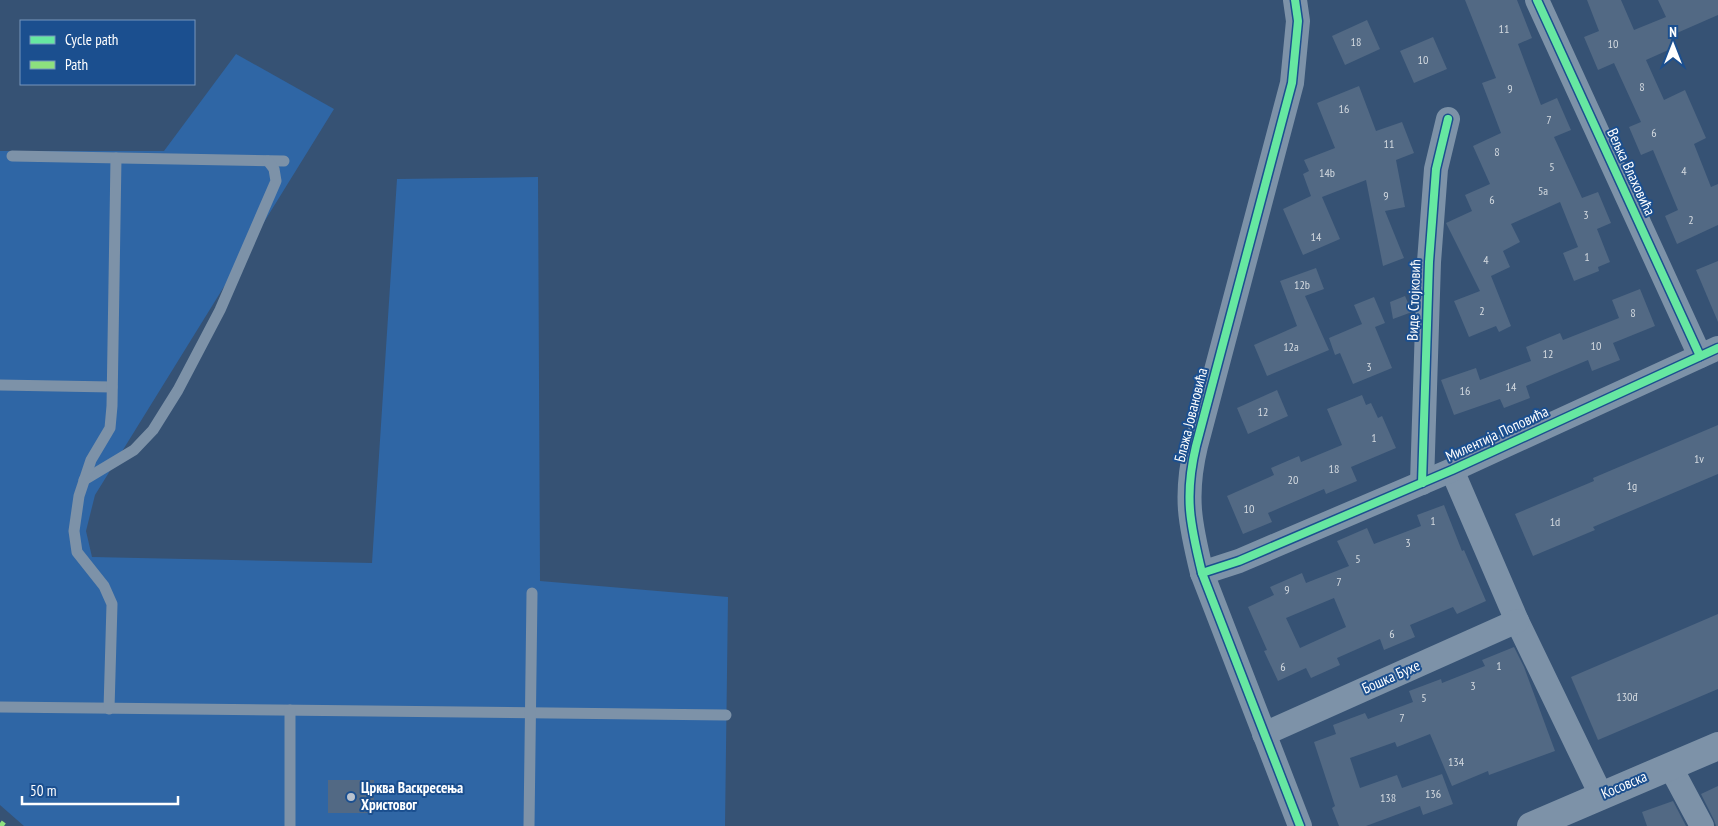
<svg xmlns="http://www.w3.org/2000/svg" width="1718" height="826" font-family="'PT Sans Narrow',sans-serif">
<style>
.green{fill:#2f66a5}
.building{fill:#526984;fill-rule:evenodd}
.lines{fill:none;stroke-linecap:round;stroke-linejoin:round}
.service{stroke:#7d92a8;stroke-width:11}
.minor{stroke:#7d92a8;stroke-width:24}
.tertiary{stroke:#7d92a8;stroke-width:28}
.quiet{stroke:#8de07e;stroke-width:6;stroke-dasharray:12 6;stroke-linecap:butt}
.cycleway-casing{stroke:#1b4f8f;stroke-width:11}
.cycleway{stroke:#66e7a1;stroke-width:8}
.poi-dot{fill:#b9c2ce;stroke:#1b4f8f;stroke-width:2}
.labels{text-anchor:middle;stroke-width:4;stroke-linejoin:round;paint-order:stroke}
.number-label{font-size:12px;fill:#d4dae0}
.street-label{font-size:15px;fill:#fff;stroke:#1b4f8f}
.poi-label{font-size:15px;font-weight:bold;fill:#fff;stroke:#1b4f8f;text-anchor:start}
</style>
<rect width="100%" height="100%" fill="#365274"/>
<!-- green -->
<path class="green" d="M236 54 334 109 95 495 86 531 92 557 372 563 397 179 538 177 540 581 728 597 725 826H24L0 805V151H164Z"/>
<!-- building -->
<g class="building">
<path d="M1465 0H1517L1532 38 1518 44 1541 105 1557 98 1571 130 1554 137 1582 198 1598 192 1611 223 1597 229 1610 262 1598 267 1599 271 1574 281 1563 253 1578 247 1560 202 1511 224 1520 242 1503 251 1510 267 1491 276 1511 326 1499 332 1496 326 1469 337 1454 301 1480 291 1446 223 1472 211 1465 195 1490 184 1473 146 1501 133 1482 83 1496 78Z"/>
<path d="M1587 0H1621L1634 30 1666 17 1658 0H1718V15L1670 36 1675 47 1646 60 1664 100 1685 90 1706 138 1694 144 1711 187 1718 184V225L1677 244 1665 216 1678 210 1653 150 1641 155 1629 127 1641 122 1614 63 1598 70 1584 37 1599 31Z"/>
<path d="M1367 20 1380 49 1345 65 1332 36Z"/>
<path d="M1433 37 1447 69 1414 83 1400 51Z"/>
<path d="M1359 86 1376 131 1402 122 1414 153 1396 160 1405 207 1385 211 1404 258 1383 266 1366 180 1322 197 1340 239 1303 255 1283 209 1311 196 1303 174 1309 171 1304 160 1335 148 1317 103Z"/>
<path d="M1718 261V322L1696 270Z"/>
<path d="M1316 268 1324 289 1305 296 1329 350 1267 376 1254 345 1297 326 1280 281Z"/>
<path d="M1640 289 1655 326 1613 343 1620 360 1592 371 1588 360 1526 386 1530 398 1504 408 1500 399 1454 415 1441 380 1476 368 1480 380 1531 361 1526 347 1560 333 1563 340 1619 318 1612 300Z"/>
<path d="M1405 296 1412 312 1393 319 1390 302Z"/>
<path d="M1374 297 1385 323 1375 327 1392 368 1353 384 1340 353 1335 355 1329 338 1362 324 1354 305Z"/>
<path d="M1277 390 1288 416 1248 434 1237 408Z"/>
<path d="M1362 395 1366 405 1371 403 1378 418 1382 416 1396 448 1351 467 1357 481 1326 494 1324 489 1268 513 1272 522 1243 534 1227 496 1274 475 1271 468 1299 456 1301 462 1342 445 1327 409Z"/>
<path d="M1718 425V474L1593 527 1595 530 1533 556 1515 514 1594 481 1593 478Z"/>
<path d="M1444 505 1462 551 1464 550 1486 601 1457 614 1453 607 1410 625 1415 637 1384 650 1380 639 1337 658 1340 665 1311 678 1306 668 1278 681 1264 651 1267 650 1248 607 1274 595 1270 587 1302 573 1306 583 1349 566 1337 541 1367 528 1374 544 1421 526 1417 515ZM1334 598 1346 627 1300 648 1286 618Z"/>
<path d="M1718 614V689L1598 740 1571 677Z"/>
<path d="M1514 647 1524 667 1555 751 1489 775 1488 771 1452 786 1430 734 1397 747 1395 742 1350 758 1360 788 1397 775 1402 788 1442 774 1453 804 1423 815 1420 806 1366 826H1339L1332 808 1335 806 1314 742 1336 734 1333 725 1365 713 1368 719 1413 702 1409 691 1441 679 1442 683 1485 666 1482 660Z"/>
<rect x="328" y="780" width="46" height="33"/>
<path d="M1718 786V826H1716L1714 820 1701 794Z"/>
<path d="M1673 801 1686 826H1647L1642 812Z"/>
</g>
<g class="lines">
<!-- service -->
<g class="service">
<path d="M12 156 284 161"/>
<path d="M0 385 112 387"/>
<path d="M84 480 134 450 153 430 178 390 220 310 276 181 274 169 268 161"/>
<path d="M0 707 726 715"/>
<path d="M109 709 112 604 104 586 77 552 74 531 79 496 91 460 110 428 112 406 116 158"/>
<path d="M290 710V826"/>
<path d="M529 826 532 593"/>
</g>
<!-- minor -->
<g class="minor">
<path d="M1295 0 1298 21 1292 83 1196 446C1184 496 1190 524 1202 573L1300 826"/>
<path d="M1537 0 1700 356"/>
<path d="M1452 470 1517 621 1601 795"/>
<path d="M1422 483 1429 262 1436 169 1448 119"/>
<path d="M1202 573 1239 561 1452 470 1718 348"/>
<path d="M1264 734 1517 621"/>
<path d="M1670 766 1702 826"/>
</g>
<!-- tertiary -->
<path class="tertiary" d="M1531 826 1718 746"/>
<!-- quiet -->
<path class="quiet" d="M0 823 4 826"/>
<defs>
<g id="cycleway">
<path d="M1295 0 1298 21 1292 83 1196 446C1184 496 1190 524 1202 573L1300 826"/>
<path d="M1537 0 1700 356"/>
<path d="M1422 483 1429 262 1436 169 1448 119"/>
<path d="M1202 573 1239 561 1452 470 1718 348"/>
</g>
</defs>
<!-- cycleway casing -->
<use href="#cycleway" class="cycleway-casing"/>
<!-- cycleway -->
<use href="#cycleway" class="cycleway"/>
</g>
<!-- markers -->
<circle class="poi-dot" cx="351" cy="797" r="5"/>
<g class="labels">
<!-- number labels -->
<g class="number-label">
<text x="1504" y="33">11</text>
<text x="1356" y="46">18</text>
<text x="1613" y="48">10</text>
<text x="1423" y="64">10</text>
<text x="1642" y="91">8</text>
<text x="1510" y="93">9</text>
<text x="1344" y="113">16</text>
<text x="1549" y="124">7</text>
<text x="1654" y="137">6</text>
<text x="1389" y="148">11</text>
<text x="1497" y="156">8</text>
<text x="1552" y="171">5</text>
<text x="1684" y="175">4</text>
<text x="1327" y="177">14b</text>
<text x="1543" y="195">5a</text>
<text x="1386" y="200">9</text>
<text x="1492" y="204">6</text>
<text x="1586" y="219">3</text>
<text x="1691" y="224">2</text>
<text x="1316" y="241">14</text>
<text x="1587" y="261">1</text>
<text x="1486" y="264">4</text>
<text x="1302" y="289">12b</text>
<text x="1482" y="315">2</text>
<text x="1633" y="317">8</text>
<text x="1596" y="350">10</text>
<text x="1291" y="351">12a</text>
<text x="1548" y="358">12</text>
<text x="1369" y="371">3</text>
<text x="1511" y="391">14</text>
<text x="1465" y="395">16</text>
<text x="1263" y="416">12</text>
<text x="1374" y="442">1</text>
<text x="1699" y="463">1v</text>
<text x="1334" y="473">18</text>
<text x="1293" y="484">20</text>
<text x="1632" y="490">1g</text>
<text x="1249" y="513">10</text>
<text x="1433" y="525">1</text>
<text x="1555" y="526">1d</text>
<text x="1408" y="547">3</text>
<text x="1358" y="563">5</text>
<text x="1339" y="586">7</text>
<text x="1287" y="594">9</text>
<text x="1392" y="638">6</text>
<text x="1499" y="670">1</text>
<text x="1283" y="671">6</text>
<text x="1473" y="690">3</text>
<text x="1627" y="701">130đ</text>
<text x="1424" y="702">5</text>
<text x="1402" y="722">7</text>
<text x="1456" y="766">134</text>
<text x="1433" y="798">136</text>
<text x="1388" y="802">138</text>
</g>
<!-- street labels -->
<g class="street-label">
<text transform="translate(1631 172) rotate(65)" y="5">Вељка Влаховића</text>
<text transform="translate(1414 300) rotate(-88)" y="5">Виде Стојковић</text>
<text transform="translate(1191 415) rotate(-76)" y="5">Блажа Јовановића</text>
<text transform="translate(1497 434) rotate(-25)" y="5">Милентија Поповића</text>
<text transform="translate(1391 677) rotate(-24)" y="5">Бошка Бухе</text>
<text transform="translate(1624 785) rotate(-23)" y="5">Косовска</text>
</g>
<!-- poi labels -->
<g class="poi-label">
<text x="361" y="793">Црква Васкресења<tspan x="361" dy="17">Христовог</tspan></text>
</g>
</g>
<!-- legend -->
<rect x="20" y="20" width="175" height="65" fill="#1b4f8f" stroke="#7695bc"/>
<rect x="30" y="36" width="25" height="8" fill="#66e7a1" stroke="#7695bc"/>
<text x="65" y="45" font-size="15" fill="#ffffff">Cycle path</text>
<rect x="30" y="61" width="25" height="8" fill="#8de07e" stroke="#7695bc"/>
<text x="65" y="70" font-size="15" fill="#ffffff">Path</text>
<!-- north arrow -->
<g transform="translate(1673 45)" stroke="#1b4f8f" stroke-width="4" paint-order="stroke">
<path d="M0-4L9 19L0 12L-9 19Z" fill="#ffffff"/>
<text y="-8" font-size="14" font-weight="bold" text-anchor="middle" fill="#ffffff">N</text>
</g>
<!-- scale -->
<path d="M22 796v8h156v-8" fill="none" stroke="#ffffff" stroke-width="2.5"/>
<text x="30" y="796" font-size="15" fill="#ffffff" stroke="#1b4f8f" stroke-width="4" paint-order="stroke">50 m</text>
</svg>
